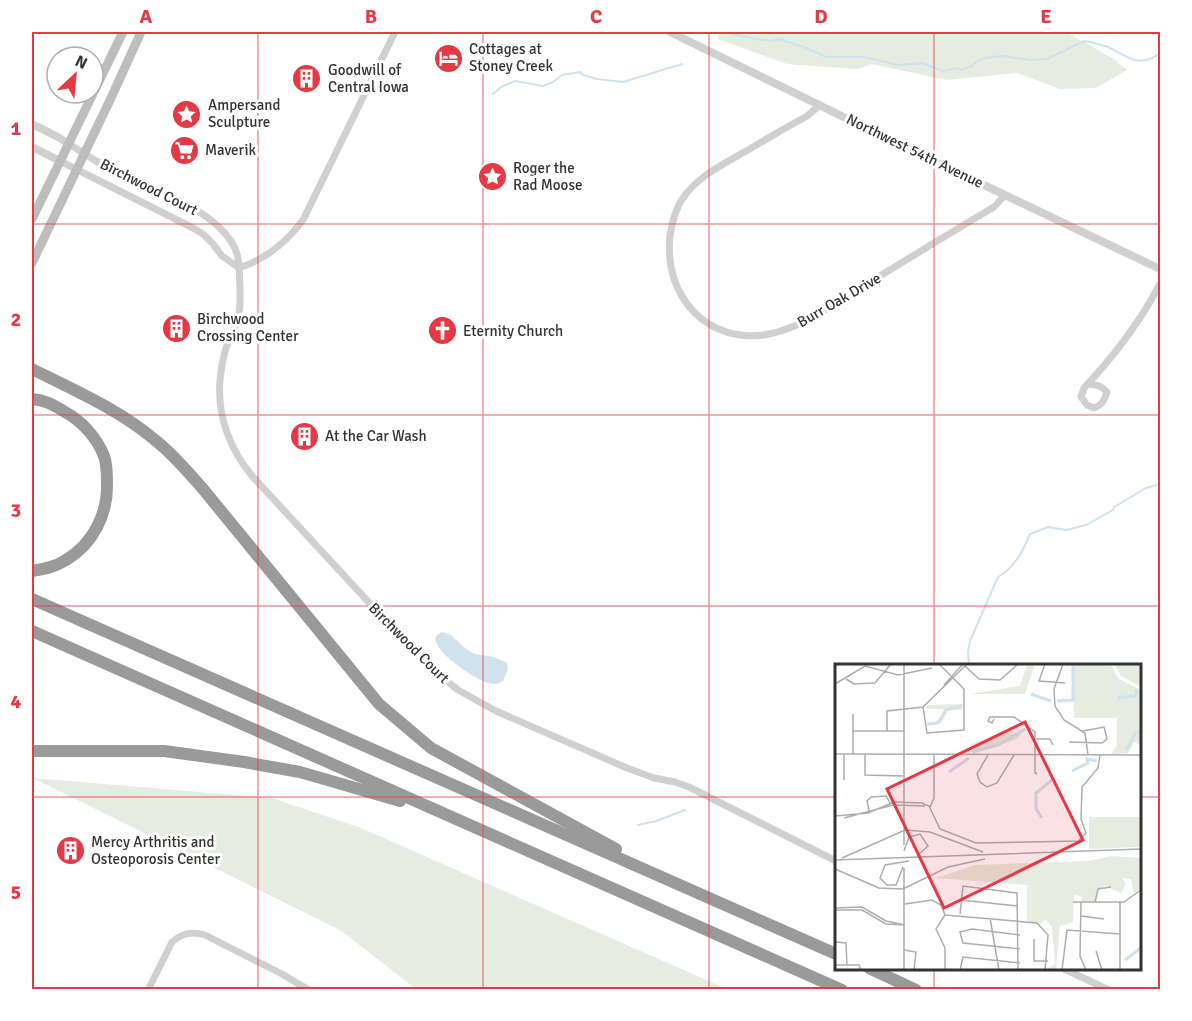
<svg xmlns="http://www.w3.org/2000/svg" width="1192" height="1021" font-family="Signika,sans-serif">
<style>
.green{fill:#e6ecdf}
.water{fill:#cfe2ee}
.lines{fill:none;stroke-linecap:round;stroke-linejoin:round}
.stream{stroke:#cfe2ee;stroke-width:2}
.minor{stroke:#d0d0d0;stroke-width:7}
.tertiary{stroke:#d0d0d0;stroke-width:8}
.secondary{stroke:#bdbdbd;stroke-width:9}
.motorway{stroke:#9a9a9a;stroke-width:12}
.grid{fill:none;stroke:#e63946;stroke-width:1.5;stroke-opacity:0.55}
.labels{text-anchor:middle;stroke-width:6;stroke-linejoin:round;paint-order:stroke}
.poi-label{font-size:15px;fill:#333;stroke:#fff;text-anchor:start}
.street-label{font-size:15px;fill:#333;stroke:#fff}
.inset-river{fill:none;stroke:#cfe2ee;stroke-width:3}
.inset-road{fill:none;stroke:#adadad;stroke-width:1.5}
.view{fill:#e63946;fill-opacity:0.15;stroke:#e63946;stroke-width:3}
.inset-edge{fill:none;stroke:#333;stroke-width:3}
.neatline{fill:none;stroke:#e63946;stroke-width:2}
.grid-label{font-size:20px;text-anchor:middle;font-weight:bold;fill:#e63946}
</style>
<rect width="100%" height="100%" fill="#fff"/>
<!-- green -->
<g class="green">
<path d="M719 32H1066L1114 59 1127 70 1096 88 1060 89 1017 73 946 80 872 64 858 69 787 64 718 39Z"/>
<path d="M33 778 272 798 361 828 727 989H416L340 930Z"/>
</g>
<!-- water -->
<path class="water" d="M442 632 451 635 464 647 474 654 494 657 507 663 508 669 503 681C499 683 498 684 494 684 480 684 452 662 442 652 439 648 437 644 435 639L436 636Z"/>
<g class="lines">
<!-- stream -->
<g class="stream">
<path d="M731 34 762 40 771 41 779 39 807 48 826 57H864L899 65 923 63 943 71 959 68 962 70 972 66 977 61 984 58 1003 56 1031 60 1047 59 1084 41C1092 42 1100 44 1108 47 1128 57 1139 69 1160 53"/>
<path d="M493 94 501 87 515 81 543 86 553 82 562 75 580 72 583 75 597 79 623 82 682 64"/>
<path d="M969 666 968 652 970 641 998 577C1015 567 1023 551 1030 534L1048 527 1066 530 1086 525 1113 510 1114 507 1146 488 1160 484"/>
<path d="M638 825 656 821 685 810"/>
</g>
<!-- minor -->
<g class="minor">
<path d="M820 105 807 116C787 127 768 138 748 150 725 163 698 176 683 198 675 209 672 223 670 236 663 296 708 346 769 334 801 328 834 304 862 287 906 260 950 233 994 207L1005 195"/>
<path d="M69 144 96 161 201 213C216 223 232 237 237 254 240 263 239 276 240 286 240 297 241 307 238 318 235 328 230 338 226 348 223 358 221 369 220 380 217 416 230 450 253 477L424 662 458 690 496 711 627 768 654 778 675 782 689 787 836 861"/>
<path d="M60 161 195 229 203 234 213 244 222 256 239 268"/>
<path d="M239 268C266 259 286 243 303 220L395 32"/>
<path d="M1088 384C1097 385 1101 385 1107 392 1104 401 1102 405 1094 408L1087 405 1081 397 1084 388C1115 355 1139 324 1160 284"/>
<path d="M1062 968 1109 990"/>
<path d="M148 990 172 942C182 933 192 931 205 935L282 974 309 990"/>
</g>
<!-- tertiary -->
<g class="tertiary">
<path d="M670 32 919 154 1160 269"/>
<path d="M32 124 58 137 69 144"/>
<path d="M32 147 60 161"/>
</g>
<!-- secondary -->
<g class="secondary">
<path d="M32 219 123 32"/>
<path d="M32 263 111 98 141 32"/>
</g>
<!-- motorway -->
<g class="motorway">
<path d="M32 369C74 390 118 409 155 440 173 454 188 472 203 489L379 704 431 748 616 849"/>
<path d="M32 399C45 400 54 405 65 412 82 421 97 438 104 456 107 464 107 474 107 483 108 514 93 544 66 560 55 567 44 569 32 571"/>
<path d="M32 599 836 954"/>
<path d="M32 631 842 990"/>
<path d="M32 751H164L244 762 300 772 400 801"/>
<path d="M869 968 916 990"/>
</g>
</g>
<!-- grid -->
<path class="grid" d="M258 32V990M483 32V990M709 32V990M934 32V666M32 224H1160M32 415H1160M32 606H1160M32 797H836M1140 797H1160M934 968V990"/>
<!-- icons -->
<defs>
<symbol id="hotel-disc" viewBox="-11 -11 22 22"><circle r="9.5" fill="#e63946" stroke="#fff"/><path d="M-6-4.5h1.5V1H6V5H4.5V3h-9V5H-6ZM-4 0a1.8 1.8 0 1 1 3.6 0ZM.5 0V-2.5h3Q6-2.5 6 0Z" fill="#fff"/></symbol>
<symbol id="building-disc" viewBox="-11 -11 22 22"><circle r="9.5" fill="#e63946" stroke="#fff"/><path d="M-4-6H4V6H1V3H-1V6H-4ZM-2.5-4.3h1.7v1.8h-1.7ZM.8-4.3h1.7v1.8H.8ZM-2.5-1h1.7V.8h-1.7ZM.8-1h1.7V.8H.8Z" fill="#fff"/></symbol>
<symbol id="sight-disc" viewBox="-11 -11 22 22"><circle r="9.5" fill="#e63946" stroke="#fff"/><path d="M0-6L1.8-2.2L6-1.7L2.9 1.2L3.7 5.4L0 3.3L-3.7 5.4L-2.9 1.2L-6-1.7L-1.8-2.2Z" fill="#fff"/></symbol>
<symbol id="supermarket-disc" viewBox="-11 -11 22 22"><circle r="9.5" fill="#e63946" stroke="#fff"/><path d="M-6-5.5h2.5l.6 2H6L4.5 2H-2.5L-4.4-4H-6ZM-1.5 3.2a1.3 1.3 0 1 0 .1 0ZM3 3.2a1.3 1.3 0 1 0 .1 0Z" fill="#fff"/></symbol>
<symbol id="church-disc" viewBox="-11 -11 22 22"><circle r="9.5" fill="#e63946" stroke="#fff"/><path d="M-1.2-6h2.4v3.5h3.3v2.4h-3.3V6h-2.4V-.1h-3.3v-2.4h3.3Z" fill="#fff"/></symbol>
</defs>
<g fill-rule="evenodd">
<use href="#hotel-disc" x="432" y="42" width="33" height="33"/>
<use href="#building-disc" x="290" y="62" width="33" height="33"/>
<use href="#sight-disc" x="170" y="98" width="33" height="33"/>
<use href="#supermarket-disc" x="168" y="134" width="33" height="33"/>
<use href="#sight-disc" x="476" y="160" width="33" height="33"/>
<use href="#building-disc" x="160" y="312" width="33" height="33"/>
<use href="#church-disc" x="426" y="314" width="33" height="33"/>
<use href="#building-disc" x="288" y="420" width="33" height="33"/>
<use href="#building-disc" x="54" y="834" width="33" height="33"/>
</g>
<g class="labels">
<!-- poi labels -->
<g class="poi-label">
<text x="469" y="54">Cottages at<tspan x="469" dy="17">Stoney Creek</tspan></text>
<text x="328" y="75">Goodwill of<tspan x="328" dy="17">Central Iowa</tspan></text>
<text x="208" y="110">Ampersand<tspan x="208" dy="17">Sculpture</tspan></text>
<text x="205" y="155">Maverik</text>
<text x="513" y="173">Roger the<tspan x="513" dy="17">Rad Moose</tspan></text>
<text x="197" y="324">Birchwood<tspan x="197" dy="17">Crossing Center</tspan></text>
<text x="463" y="336">Eternity Church</text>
<text x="325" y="441">At the Car Wash</text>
<text x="91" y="847">Mercy Arthritis and<tspan x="91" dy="17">Osteoporosis Center</tspan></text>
</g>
<!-- street labels -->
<g class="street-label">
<text transform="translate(915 151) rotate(26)" y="5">Northwest 54th Avenue</text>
<text transform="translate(149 187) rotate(27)" y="5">Birchwood Court</text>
<text transform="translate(839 300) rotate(-30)" y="5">Burr Oak Drive</text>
<text transform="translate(409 643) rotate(45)" y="5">Birchwood Court</text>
</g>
</g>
<!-- overview -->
<g transform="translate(835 664)">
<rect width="306" height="306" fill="#fff"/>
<path d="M192 0H200L190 30H135L185 22ZM239 0H275L284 15 306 26V82L300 78 293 89 276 90 282 81V54H239ZM280 0H306V23L286 12ZM128 40 127 46H113L107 58 92 62 105 55 109 45H91L92 41ZM168 69 187 70 180 76 137 89 136 80ZM254 153H306V183L254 185ZM276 192 306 194V225L299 229 296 215 287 214 291 219 286 229 270 222 262 226 260 238H247L246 232 239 231 238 258 225 262 221 306H210L220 300 217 263 210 255 205 261 192 257V221L100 214 140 201 254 197Z" fill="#e6ecdf"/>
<path class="inset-river" d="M196 30 216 37M282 34 300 32 302 25M222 37 238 36V0M92 60 103 59 111 46 126 42M291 86 300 70 306 67M138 88 165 80 190 65M237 107 253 99 252 95 262 97M114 108 134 94M207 154 201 145V129L218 115M290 296 306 284"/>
<path class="inset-road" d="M69 0V181M210 0 204 17 230 19M228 0 219 25 220 42 229 56 250 69 253 91M130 2 144 15 165 16 183 0M11 15 19 20 40 19 56 0M0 20 30 2 63 11 97 4M109 21 128 0M88 43 92 69 129 66V25L104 0M18 50V91M159 55 157 59 153 57 155 53H179L200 68V109L202 110 200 108M18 67H70M52 67V47L88 43 132 0M201 75H215L218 81M234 78 267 79 272 75 269 63 248 67M0 90 306 91M30 91V111L68 112M153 91 142 110 145 118 152 123 162 119 179 91M9 116V91M95 143 99 134V91M34 147 32 137 36 133 51 132 55 139M0 152 33 149 59 138 87 139 94 142 105 165 141 179 243 177 251 169 246 155 247 123 263 104 265 91M9 154 58 141 90 142M69 187 74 173 85 170 93 182 82 192M7 194 70 166 95 168 148 188M0 196 306 185M68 203 61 221H52L45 214 50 201 74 197M0 205 44 224 68 225 113 203 150 195M125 236 183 242M238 238H289L306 226M246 238 245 292 251 306M260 238 263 225 276 223M70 240 97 236 106 241 110 251M0 244 27 243 51 257 70 261 51 260 27 246H0M125 250 128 222 182 229 183 306M110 251 202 259 213 271 210 306M110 251 101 265 110 284V306M246 252 269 255M155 254 164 306M185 271 137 265 125 268 128 279 185 285M199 275V297H213M0 278 11 279 12 301M69 286 81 288 79 306M261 287 267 306M0 301H24L26 306M69 306V204M125 306 128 293 185 299M227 306 232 266 285 270M285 306V238"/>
<path class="view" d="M190 58 248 176 109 244 52 125Z"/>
<rect width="306" height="306" class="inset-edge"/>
</g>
<!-- border -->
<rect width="1192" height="1021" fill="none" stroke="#ffffff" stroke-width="66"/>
<!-- north arrow -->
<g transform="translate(75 75) rotate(26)"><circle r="28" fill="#ffffff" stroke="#adadad" stroke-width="1.5"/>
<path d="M0-4.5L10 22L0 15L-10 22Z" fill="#e63946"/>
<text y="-9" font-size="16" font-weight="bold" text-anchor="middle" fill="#333333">N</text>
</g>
<rect x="33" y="33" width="1126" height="955" class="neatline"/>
<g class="grid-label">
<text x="146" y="23">A</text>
<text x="371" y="23">B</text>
<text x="596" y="23">C</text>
<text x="821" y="23">D</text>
<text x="1046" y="23">E</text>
<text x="16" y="135">1</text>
<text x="16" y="326">2</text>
<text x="16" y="517">3</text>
<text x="16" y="708">4</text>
<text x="16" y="899">5</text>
</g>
</svg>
